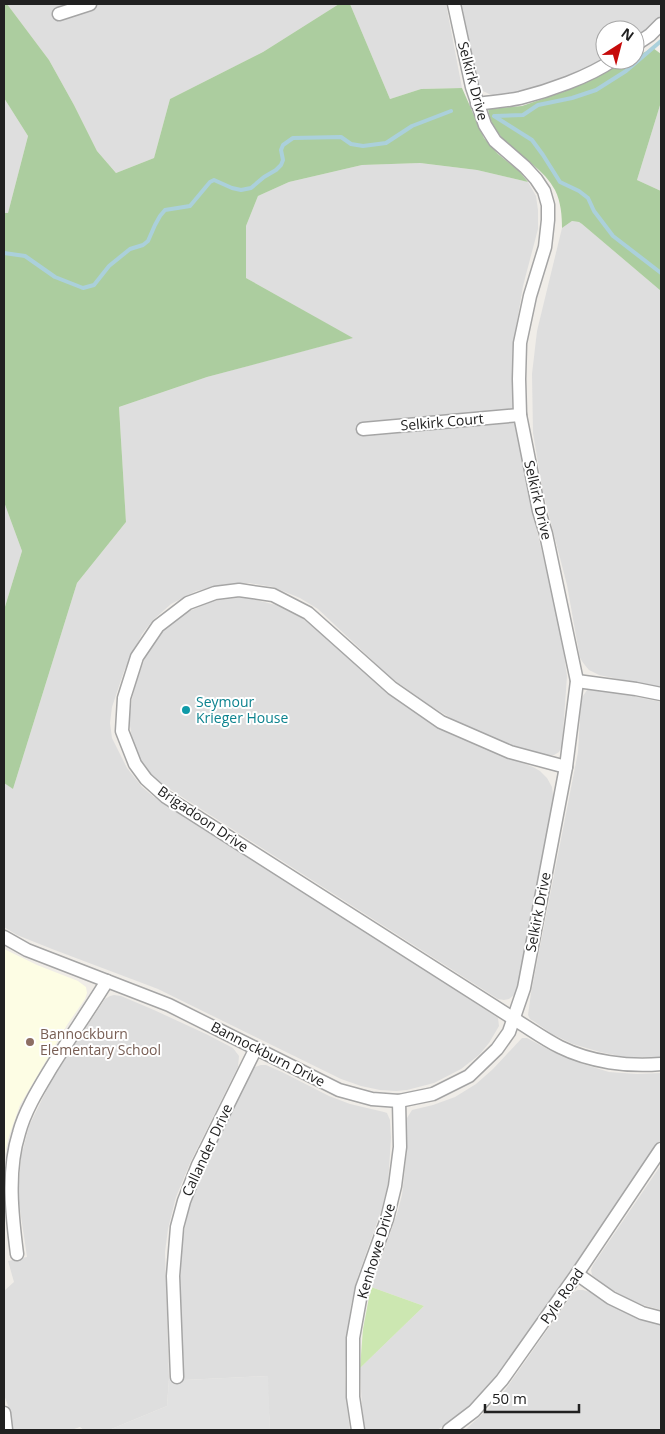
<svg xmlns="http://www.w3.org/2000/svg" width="665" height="1434" font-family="'Open Sans',sans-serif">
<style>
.residential{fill:#dedede}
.education{fill:#fdfde4}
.grass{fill:#cce7b1}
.forest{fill:#accd9f}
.parking{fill:#e1e1e1}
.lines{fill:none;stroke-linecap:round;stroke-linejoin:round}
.stream{stroke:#abd0db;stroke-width:4}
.street-casing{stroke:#a5a5a5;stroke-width:15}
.street{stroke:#fff;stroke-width:12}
.culture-dot{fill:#0f9aa8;stroke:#fff;stroke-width:2}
.education-dot{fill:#8d6e63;stroke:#fff;stroke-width:2}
.labels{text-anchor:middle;stroke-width:4;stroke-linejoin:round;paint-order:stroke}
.street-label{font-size:14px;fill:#212121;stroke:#fff}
.culture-label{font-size:14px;fill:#0d838f;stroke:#fff;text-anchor:start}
.education-label{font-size:14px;fill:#785e54;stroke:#fff;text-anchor:start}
</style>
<rect width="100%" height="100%" fill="#f0ede8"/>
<!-- residential -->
<g class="residential">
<path d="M7 4H339L263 52 170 99 154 158 116 173 97 151 74 105 49 60Z"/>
<path d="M350 4H446L462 88 421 89 390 99Z"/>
<path d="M460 4H661V16L635 39V30H605V58L594 65 555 83 500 97 489 94 483 91 480 88Z"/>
<path d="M4 98 28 136 8 213H4Z"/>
<path d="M661 102V191L637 180Z"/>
<path d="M420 163 477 170 528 182 536 196 538 210V229L523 286 514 340V384L518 431 534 518 561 633 567 676 562 746 559 752 554 755H546L525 750 484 735 454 720 431 706 390 677 318 609 300 598 273 587 249 583 226 584 196 591 171 604 153 620 142 634 124 671 112 707 110 723 112 738 127 768 142 787 154 797 419 966 498 1018 499 1026 489 1043 479 1055 461 1069 434 1083 407 1090 396 1091 380 1090 361 1086 341 1079 158 989 52 949 17 935 4 927V783L13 789 77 583 126 522 119 407 207 377 352 338 246 278V226L258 196 289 182 362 165Z"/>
<path d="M572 221 579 222 582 224 661 291V688L599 675 589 670 584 664 580 658 567 585 543 492 533 433 532 374 537 331 562 228Z"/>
<path d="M4 502 22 551 4 610Z"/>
<path d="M244 597 276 605 302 618 328 639 379 686 426 720 452 735 533 767 540 771 547 778 552 787 553 795 552 812 533 901 517 990 514 995 509 999 504 1000 498 999 179 795 155 779 147 771 138 755 132 738 129 720 132 699 136 683 145 658 158 634 183 614 213 601Z"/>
<path d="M592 689H600L661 702V1057H624L600 1052 573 1044 552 1034 535 1022 530 1019 528 1015 531 993 578 752 581 701 583 696 587 690Z"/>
<path d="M114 995 121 996 154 1010 206 1034 233 1048 239 1056 238 1067 190 1163 176 1197 168 1229 165 1252 169 1378 167 1406 109 1430H84L80 1427 71 1430H13L10 1411 4 1395V1291L14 1282 8 1261 27 1257 18 1196 21 1157 29 1126 52 1079 105 999 110 996Z"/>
<path d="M522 1038H527L553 1052 580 1063 609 1072 637 1074 661 1073V1139L503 1369 487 1389 469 1407 450 1422 437 1430H365L362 1408 360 1368 424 1306 371 1287 397 1214 402 1195 407 1150V1118L412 1110 433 1105 455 1097 476 1084 493 1069Z"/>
<path d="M261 1065H266L282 1072 329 1096 350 1104 384 1112 387 1113 390 1120 391 1138 388 1184 381 1211 358 1276 351 1305 347 1335 345 1375 346 1399 350 1430H270L267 1376 184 1380 180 1281 182 1242 188 1212 197 1182 218 1138 252 1072 255 1067Z"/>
<path d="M661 1165V1310L643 1305 627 1298 609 1288 592 1275 591 1270 593 1265Z"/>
<path d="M578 1290H583L590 1292 613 1307 633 1315 661 1323V1430H465L488 1409 505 1390 574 1292Z"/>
</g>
<!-- education -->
<path class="education" d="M4 949 37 965 78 981 86 987 87 993 85 999 67 1025 20 1105 9 1136 4 1158Z"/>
<!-- grass -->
<path class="grass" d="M371 1287 424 1306 360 1368 363 1329Z"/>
<!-- forest -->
<g class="forest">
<path d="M4 4H7L49 60 74 105 97 151 116 173 154 158 170 99 263 52 339 4H350L390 99 421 89 462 88 484 138 498 154 519 171 528 182 477 170 420 163 362 165 289 182 258 196 246 226V278L353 338 207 377 119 407 126 522 77 583 13 789 4 783V610L22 551 4 502V213H8L28 136 4 98Z"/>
<path d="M653 48 661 54V102L637 180 661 191V291L582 224 579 222 572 221 562 228C562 216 561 202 555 190 541 164 509 152 494 127 491 122 489 115 488 109L522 106 563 92 629 60H635V57Z"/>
</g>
<!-- parking -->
<path class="parking" d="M268 1376 270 1430H109L167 1406 169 1378 184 1377V1380Z"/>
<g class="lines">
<!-- stream -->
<g class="stream">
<path d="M494 116 532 140 543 155 560 182 579 191 588 198 594 211 613 236 661 273"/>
<path d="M495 116 523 115 538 105 572 98 596 90 626 71 661 41"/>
<path d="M4 253 25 256 55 277 83 288 94 285 109 266 130 249 143 245 148 241 155 225 160 216 165 210 190 206 210 182 214 180 232 188 241 190 251 188 264 177 276 170 281 165 283 160 281 150 283 145 293 138 341 137 351 144 363 146 386 143 412 126 451 111"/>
</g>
<defs>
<g id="street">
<path d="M59 14 90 4"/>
<path d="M635 45 650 35 661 24"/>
<path d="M477 104C491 102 506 101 520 98 548 91 589 77 613 60"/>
<path d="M363 429 520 415"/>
<path d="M577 681 636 689 661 694"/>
<path d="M566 767 510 752 441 722 392 688 308 613 273 595 239 590 215 593 188 603 158 626 137 657 124 698 122 731 135 764 146 779 166 797 514 1019C529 1028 544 1039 560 1047 590 1062 628 1067 661 1064"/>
<path d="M4 937 27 950 169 1005 339 1090 372 1099 399 1101 433 1094 469 1076 497 1049 509 1032 524 988 566 767 577 681 546 534 539 511 525 440 520 415 519 379 520 343 530 296 545 247 548 220V205L544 191 536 179 525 167 495 141 485 125 472 87 454 4"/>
<path d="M17 1254C12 1215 7 1171 19 1133 25 1110 39 1088 51 1068 69 1039 89 1010 107 981"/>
<path d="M577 1274 611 1298 642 1313 661 1318"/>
<path d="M177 1377 173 1276 177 1227 184 1201 198 1165 256 1048"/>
<path d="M4 1413 6 1430"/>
<path d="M358 1430 353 1397V1338L362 1288 387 1219 395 1186 400 1147 399 1101"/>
<path d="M449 1430 474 1411 502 1380 577 1274 661 1149"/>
</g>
</defs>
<!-- street casing -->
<use href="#street" class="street-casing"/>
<!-- street -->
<use href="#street" class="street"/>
</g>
<!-- markers -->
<circle class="culture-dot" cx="186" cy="710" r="5"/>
<circle class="education-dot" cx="30" cy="1042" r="5"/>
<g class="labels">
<!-- street labels -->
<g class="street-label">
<text transform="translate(473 81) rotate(75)" y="5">Selkirk Drive</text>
<text transform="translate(442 422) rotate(-5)" y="5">Selkirk Court</text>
<text transform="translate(538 500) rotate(77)" y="5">Selkirk Drive</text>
<text transform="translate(203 819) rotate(34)" y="5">Brigadoon Drive</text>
<text transform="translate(538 912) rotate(-79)" y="5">Selkirk Drive</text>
<text transform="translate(268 1054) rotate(27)" y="5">Bannockburn Drive</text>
<text transform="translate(207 1150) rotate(-65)" y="5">Callander Drive</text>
<text transform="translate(376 1251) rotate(-73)" y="5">Kenhowe Drive</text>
<text transform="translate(562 1296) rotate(-55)" y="5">Pyle Road</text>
</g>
<!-- culture labels -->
<g class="culture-label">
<text x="196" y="707">Seymour<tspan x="196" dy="16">Krieger House</tspan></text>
</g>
<!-- education labels -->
<g class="education-label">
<text x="40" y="1039">Bannockburn<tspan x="40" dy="16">Elementary School</tspan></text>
</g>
</g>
<!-- border -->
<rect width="665" height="1434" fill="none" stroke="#212121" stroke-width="10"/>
<!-- north arrow -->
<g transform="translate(620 45) rotate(36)"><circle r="24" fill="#ffffff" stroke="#a6a6a6"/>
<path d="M0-4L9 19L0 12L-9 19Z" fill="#c60b0b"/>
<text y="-8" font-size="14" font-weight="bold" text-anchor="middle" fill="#212121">N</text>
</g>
<!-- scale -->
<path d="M485 1404v8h94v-8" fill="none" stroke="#212121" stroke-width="2.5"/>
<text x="492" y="1404" font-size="15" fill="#212121" stroke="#ffffff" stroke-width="4" paint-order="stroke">50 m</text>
</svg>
